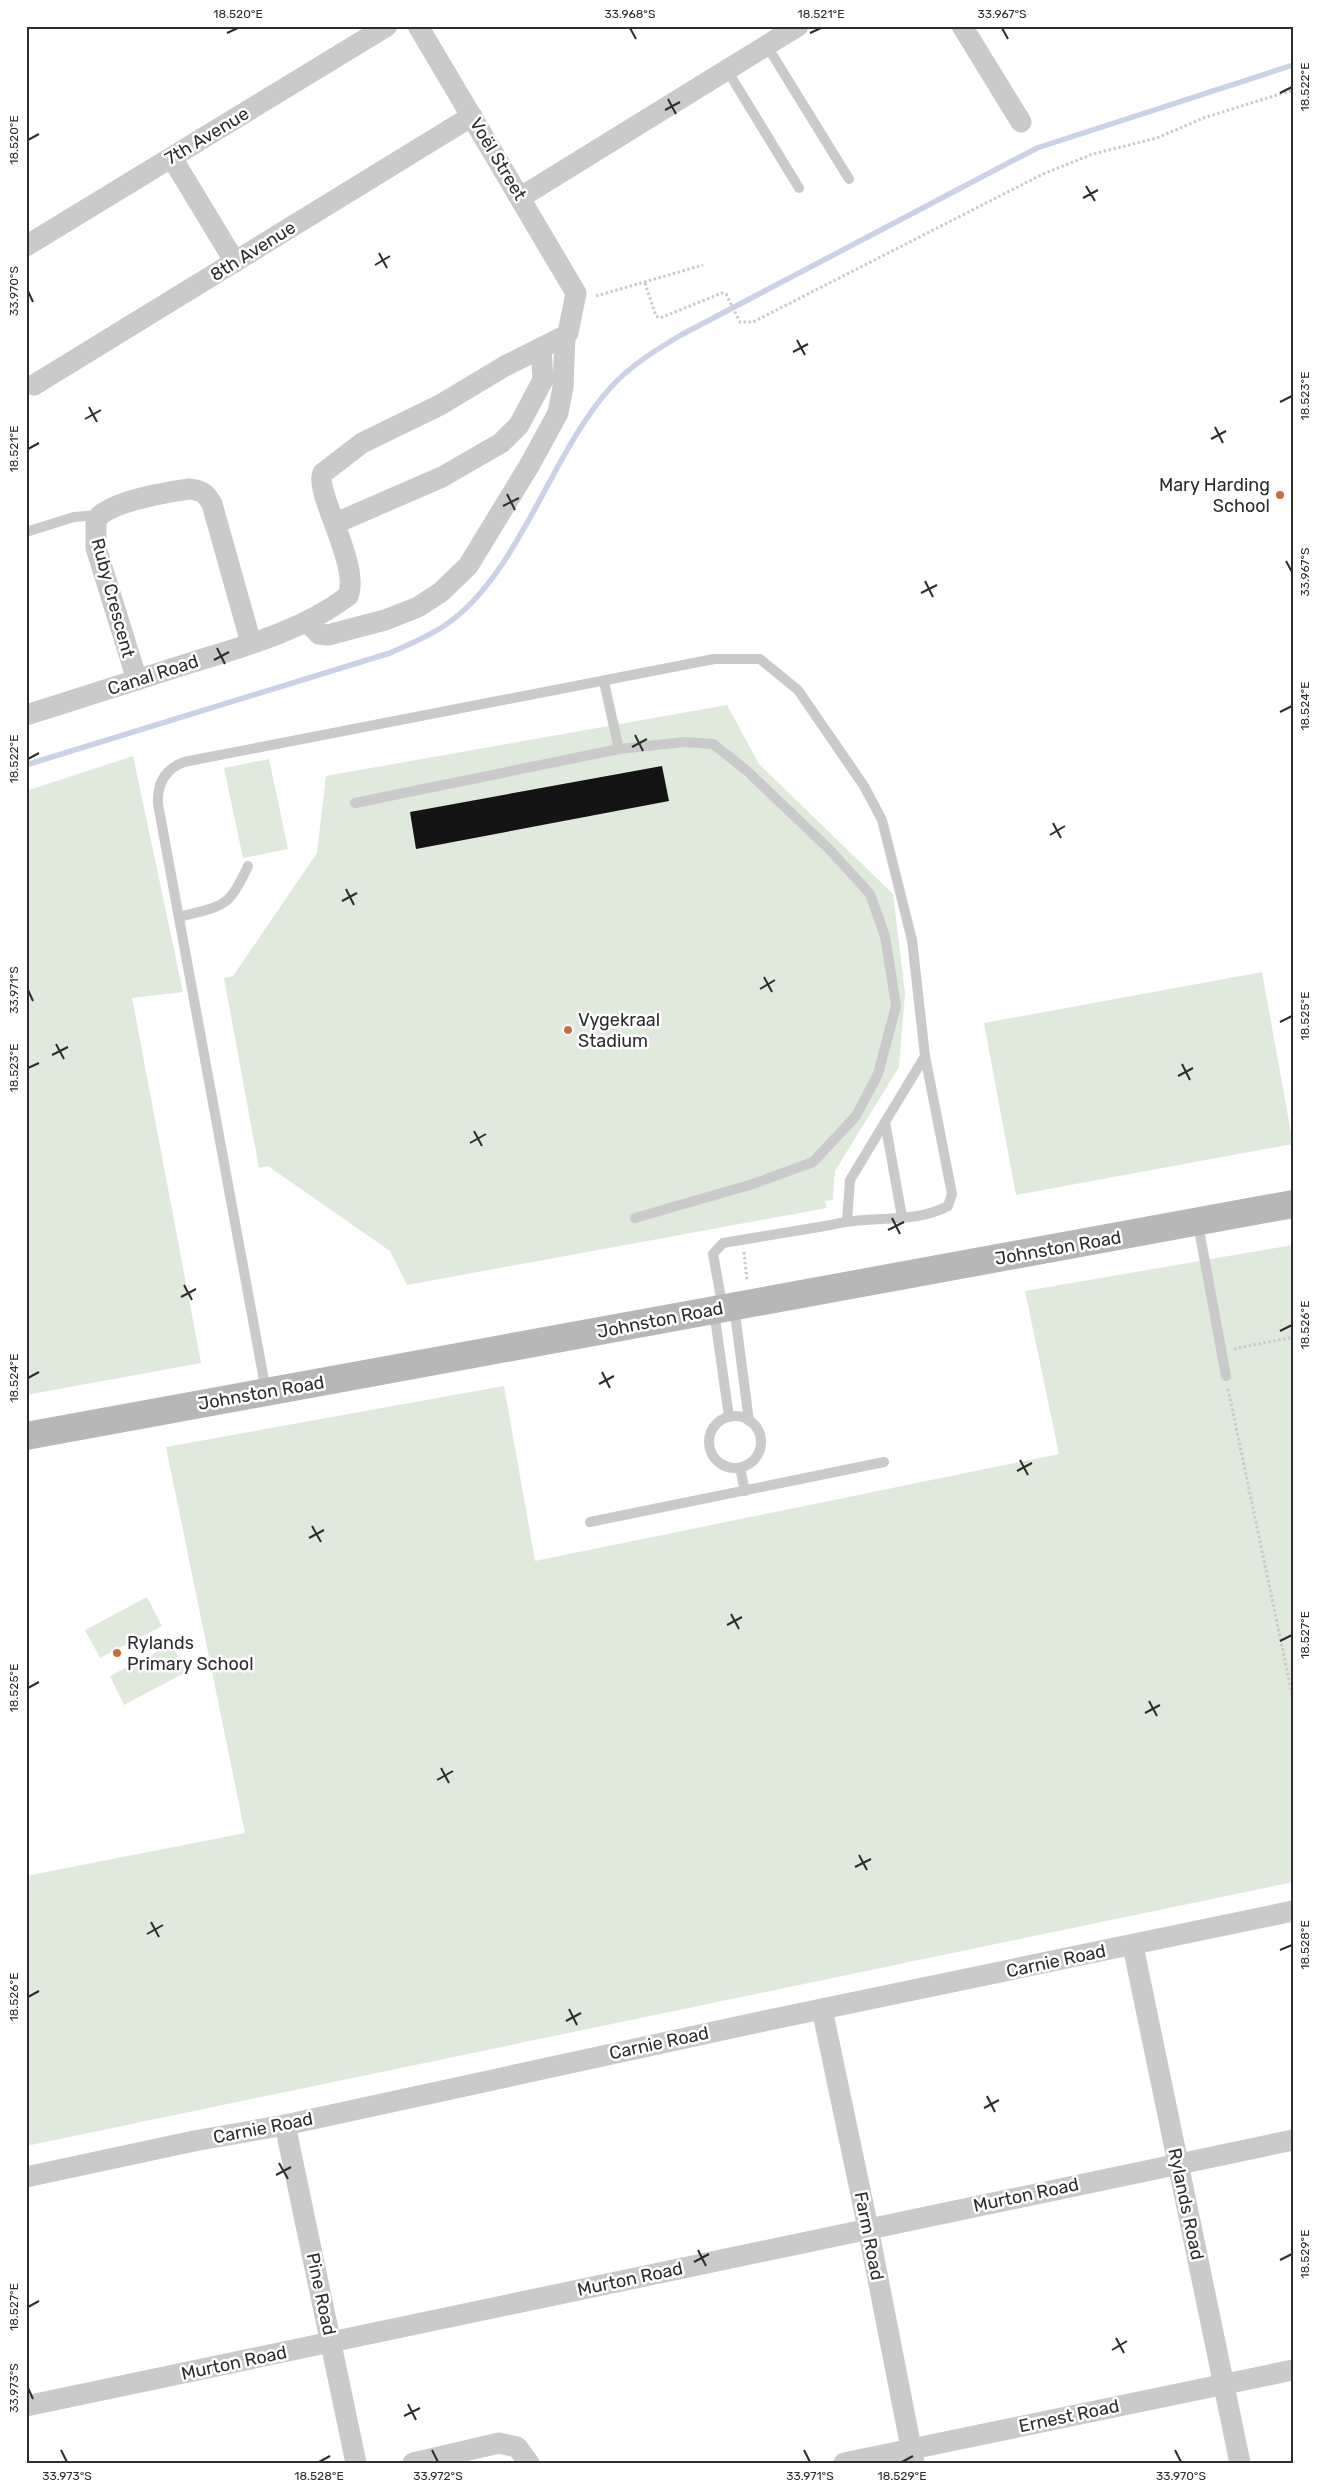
<svg xmlns="http://www.w3.org/2000/svg" width="1319" height="2489" font-family="Rubik,sans-serif">
<style>
.green{fill:#dfe9dc}
.lines{fill:none;stroke-linecap:round;stroke-linejoin:round}
.stream{stroke:#cbd2e7;stroke-width:5.5}
.building{fill:#141414}
.path{stroke:#cacaca;stroke-width:3;stroke-dasharray:2.5 2.5;stroke-linecap:butt}
.lane{stroke:#cacaca;stroke-width:10}
.street{stroke:#cacaca;stroke-width:21}
.secondary{stroke:#b7b7b7;stroke-width:28}
.ticks{fill:none;stroke:#2d2d2d;stroke-width:2}
.poi-dot{fill:#cf6b44;stroke:#fff;stroke-width:2}
.labels{text-anchor:middle;stroke-width:5;stroke-linejoin:round;paint-order:stroke}
.street-label{font-size:18px;fill:#2d2d2d;stroke:#fff}
.poi-label{font-size:18px;fill:#2d2d2d;stroke:#fff;text-anchor:start}
.neatline{fill:none;stroke:#2d2d2d;stroke-width:2}
.ticks-label{font-size:12px;text-anchor:middle;fill:#2d2d2d}
</style>
<rect width="100%" height="100%" fill="#fff"/>
<!-- green -->
<g class="green">
<path d="M727 705 759 764 893 894 905 993 899 1067 835 1171 833 1200 825 1201 827 1208 407 1285 390 1251 268 1166 259 1168 224 978 233 976 317 853 326 776Z"/>
<path d="M133 756 183 992 132 998 201 1363 26 1395V791Z"/>
<path d="M269 759 288 849 243 858 224 768Z"/>
<path d="M1262 972 1293 1144 1016 1195 984 1023Z"/>
<path d="M1293 1245V1882L26 2146V1876L245 1833 166 1447 504 1386 535 1561 1059 1454 1025 1291Z"/>
<path d="M147 1597 162 1626 100 1658 85 1630Z"/>
<path d="M172 1644 186 1672 124 1705 110 1676Z"/>
</g>
<g class="lines">
<!-- stream -->
<path class="stream" d="M26 765 390 653C408 645 427 637 444 626 519 576 550 454 611 387 631 365 656 350 681 335L1037 148 1293 65"/>
</g>
<!-- building -->
<path class="building" d="M662 766 669 801 416 849 410 812Z"/>
<g class="lines">
<!-- path -->
<g class="path">
<path d="M645 283 656 316 660 318 722 293 726 294 740 322H753L1043 174 1093 154 1157 138 1203 118 1293 90"/>
<path d="M596 296 703 265"/>
<path d="M744 1252 747 1281"/>
<path d="M1234 1349 1293 1337"/>
<path d="M1228 1389 1293 1699"/>
</g>
<!-- lane -->
<g class="lane">
<path d="M767 46 849 179"/>
<path d="M727 70 799 188"/>
<path d="M26 532 74 517 99 515"/>
<path d="M604 682 619 749"/>
<path d="M355 803 619 749 684 742 713 744 746 770 830 850 870 894 885 936 896 1006 878 1074 856 1116 813 1162 753 1184 635 1218"/>
<path d="M179 917C223 905 228 910 248 866"/>
<path d="M885 1122 902 1217"/>
<path d="M847 1221 850 1180 925 1056"/>
<path d="M1198 1224 1226 1376"/>
<path d="M734 1306 749 1421"/>
<path d="M714 1311 729 1417"/>
<path d="M266 1391 158 804C157 784 165 769 184 762L714 659H760L798 690 864 786 882 820 912 940 925 1056 952 1194 948 1206C913 1225 869 1214 831 1225L723 1243 713 1254 723 1309"/>
<circle cx="735" cy="1442" r="26"/>
<path d="M740 1468 745 1491"/>
<path d="M590 1522 884 1462"/>
</g>
<!-- street -->
<g class="street">
<path d="M962 26 1021 122"/>
<path d="M172 158 235 262"/>
<path d="M521 197 798 26"/>
<path d="M26 246 387 26"/>
<path d="M34 385 472 116"/>
<path d="M336 523 442 477 501 443 519 425 543 380 541 348"/>
<path d="M307 622 319 634 328 635 385 620 418 607 441 592 468 566 529 466 558 413 563 387 565 336"/>
<path d="M137 680 96 548V520C107 502 168 492 189 489 201 490 206 493 212 504L251 643"/>
<path d="M26 715C81 698 136 680 190 663 245 646 302 631 348 596 361 566 313 490 323 473L362 443 440 405 505 366 565 336 568 333 576 293 418 26"/>
<path d="M1133 1946 1240 2463"/>
<path d="M822 2009 868 2228 914 2463"/>
<path d="M285 2125 356 2463"/>
<path d="M26 2177 194 2141 285 2125 764 2021 1293 1911"/>
<path d="M26 2406 1293 2140"/>
<path d="M413 2463 499 2443 517 2447 529 2463"/>
<path d="M844 2463 1293 2370"/>
</g>
<!-- secondary -->
<path class="secondary" d="M26 1436 1293 1204"/>
</g>
<!-- ticks -->
<path class="ticks" d="M630 28 636 39M1002 28 1008 39M227 33 238 28M810 33 821 28M1280 93 1292 87M668 99 676 114M665 110 680 102M28 140 39 134M1086 186 1095 201M1083 198 1098 190M379 253 387 268M375 265 390 256M28 291 33 302M797 340 805 355M793 352 808 344M1280 402 1292 396M89 407 97 422M85 419 101 410M1215 427 1223 443M1211 439 1226 431M28 449 39 443M507 494 515 510M503 506 519 498M1286 561 1292 572M925 581 933 597M921 593 937 585M217 648 225 664M214 660 229 652M1280 712 1292 706M635 735 643 751M632 747 647 739M28 759 39 753M1053 823 1061 838M1050 835 1065 826M346 889 354 905M342 901 357 893M764 977 772 992M760 989 775 980M28 990 33 1001M1280 1022 1292 1016M56 1044 64 1059M52 1055 68 1047M1182 1064 1190 1080M28 1068 39 1063M1178 1076 1193 1068M474 1131 482 1146M470 1143 486 1134M892 1218 900 1234M888 1230 904 1222M184 1285 192 1300M181 1297 196 1289M1280 1331 1292 1325M602 1372 610 1388M28 1378 39 1372M599 1384 614 1376M1020 1460 1028 1475M1017 1471 1032 1463M312 1526 321 1542M309 1538 324 1530M731 1614 739 1629M727 1625 742 1617M1280 1641 1292 1635M28 1688 39 1682M1149 1701 1157 1716M1145 1713 1160 1705M441 1768 449 1783M437 1780 453 1771M859 1855 867 1870M855 1867 871 1859M151 1922 159 1937M147 1934 163 1925M1280 1950 1292 1945M28 1997 39 1991M569 2009 577 2025M566 2021 581 2013M987 2096 995 2112M984 2108 999 2100M279 2163 288 2179M276 2175 291 2167M698 2250 706 2266M1280 2260 1292 2254M694 2262 709 2254M28 2307 39 2301M1116 2338 1124 2353M1112 2350 1127 2341M28 2388 33 2399M408 2404 416 2420M404 2416 420 2408M61 2450 67 2462M432 2450 438 2462M804 2450 810 2462M1175 2450 1181 2462M319 2462 330 2456M902 2462 913 2456"/>
<!-- markers -->
<g class="poi-dot">
<circle cx="1280" cy="495" r="5"/>
<circle cx="568" cy="1030" r="5"/>
<circle cx="117" cy="1653" r="5"/>
</g>
<g class="labels">
<!-- street labels -->
<g class="street-label">
<text transform="translate(207 136) rotate(-31)" y="6">7th Avenue</text>
<text transform="translate(498 159) rotate(59)" y="6">Voël Street</text>
<text transform="translate(253 251) rotate(-32)" y="6">8th Avenue</text>
<text transform="translate(113 598) rotate(75)" y="6">Ruby Crescent</text>
<text transform="translate(153 675) rotate(-18)" y="6">Canal Road</text>
<text transform="translate(1058 1248) rotate(-10)" y="6">Johnston Road</text>
<text transform="translate(660 1320) rotate(-11)" y="6">Johnston Road</text>
<text transform="translate(261 1393) rotate(-10)" y="6">Johnston Road</text>
<text transform="translate(1056 1961) rotate(-12)" y="6">Carnie Road</text>
<text transform="translate(659 2043) rotate(-12)" y="6">Carnie Road</text>
<text transform="translate(263 2128) rotate(-11)" y="6">Carnie Road</text>
<text transform="translate(1026 2195) rotate(-12)" y="6">Murton Road</text>
<text transform="translate(1186 2204) rotate(78)" y="6">Rylands Road</text>
<text transform="translate(869 2236) rotate(79)" y="6">Farm Road</text>
<text transform="translate(630 2279) rotate(-12)" y="6">Murton Road</text>
<text transform="translate(321 2294) rotate(78)" y="6">Pine Road</text>
<text transform="translate(234 2363) rotate(-12)" y="6">Murton Road</text>
<text transform="translate(1069 2416) rotate(-12)" y="6">Ernest Road</text>
</g>
<!-- poi labels -->
<g class="poi-label">
<text x="1270" y="491" text-anchor="end">Mary Harding<tspan x="1270" dy="21">School</tspan></text>
<text x="578" y="1026">Vygekraal<tspan x="578" dy="21">Stadium</tspan></text>
<text x="127" y="1649">Rylands<tspan x="127" dy="21">Primary School</tspan></text>
</g>
</g>
<!-- border -->
<rect width="1319" height="2489" fill="none" stroke="#ffffff" stroke-width="55"/>
<rect x="28" y="28" width="1264" height="2434" class="neatline"/>
<g class="ticks-label">
<text x="238" y="18">18.520°E</text>
<text x="630" y="18">33.968°S</text>
<text x="821" y="18">18.521°E</text>
<text x="1002" y="18">33.967°S</text>
<text transform="translate(1305 87) rotate(-90)" y="4">18.522°E</text>
<text transform="translate(14 140) rotate(-90)" y="4">18.520°E</text>
<text transform="translate(14 291) rotate(-90)" y="4">33.970°S</text>
<text transform="translate(1305 396) rotate(-90)" y="4">18.523°E</text>
<text transform="translate(14 449) rotate(-90)" y="4">18.521°E</text>
<text transform="translate(1305 572) rotate(-90)" y="4">33.967°S</text>
<text transform="translate(1305 706) rotate(-90)" y="4">18.524°E</text>
<text transform="translate(14 759) rotate(-90)" y="4">18.522°E</text>
<text transform="translate(14 990) rotate(-90)" y="4">33.971°S</text>
<text transform="translate(1305 1016) rotate(-90)" y="4">18.525°E</text>
<text transform="translate(14 1068) rotate(-90)" y="4">18.523°E</text>
<text transform="translate(1305 1325) rotate(-90)" y="4">18.526°E</text>
<text transform="translate(14 1378) rotate(-90)" y="4">18.524°E</text>
<text transform="translate(1305 1635) rotate(-90)" y="4">18.527°E</text>
<text transform="translate(14 1688) rotate(-90)" y="4">18.525°E</text>
<text transform="translate(1305 1945) rotate(-90)" y="4">18.528°E</text>
<text transform="translate(14 1997) rotate(-90)" y="4">18.526°E</text>
<text transform="translate(1305 2254) rotate(-90)" y="4">18.529°E</text>
<text transform="translate(14 2307) rotate(-90)" y="4">18.527°E</text>
<text transform="translate(14 2388) rotate(-90)" y="4">33.973°S</text>
<text x="67" y="2480">33.973°S</text>
<text x="319" y="2480">18.528°E</text>
<text x="438" y="2480">33.972°S</text>
<text x="810" y="2480">33.971°S</text>
<text x="902" y="2480">18.529°E</text>
<text x="1181" y="2480">33.970°S</text>
</g>
</svg>
